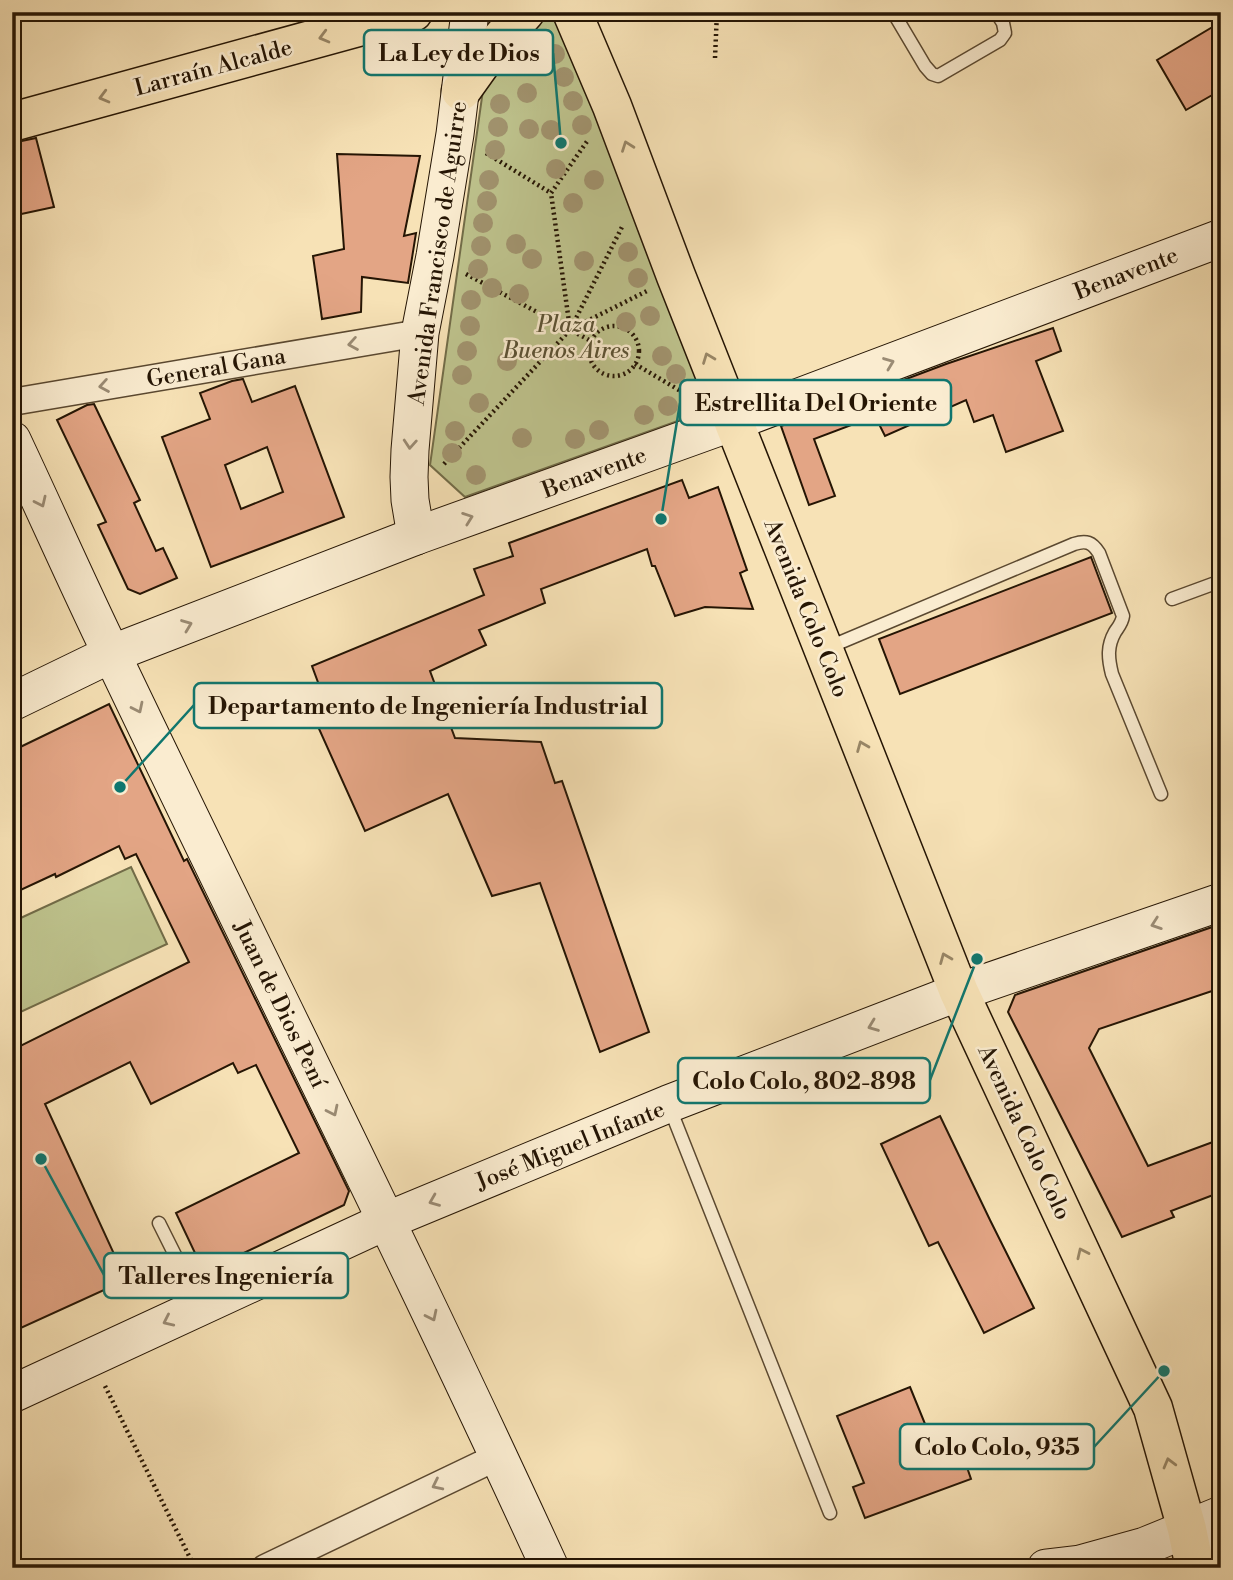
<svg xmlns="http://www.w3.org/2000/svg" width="1233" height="1580" font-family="'Libre Bodoni',serif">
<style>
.green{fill:#bec38d;stroke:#726c48;stroke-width:2}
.building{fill:#e3a585;stroke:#251504;stroke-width:2;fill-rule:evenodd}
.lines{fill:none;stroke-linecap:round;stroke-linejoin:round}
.lane-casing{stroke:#5a4830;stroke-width:15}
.street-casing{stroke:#5a4830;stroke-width:29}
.secondary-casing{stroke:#251504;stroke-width:39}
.primary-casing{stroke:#251504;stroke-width:41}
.path{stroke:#251504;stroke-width:4.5;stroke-dasharray:2 3.5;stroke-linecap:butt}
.lane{stroke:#faecd0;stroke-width:12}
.street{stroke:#faecd0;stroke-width:26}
.secondary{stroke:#faecd0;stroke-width:37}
.primary{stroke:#f7e2b6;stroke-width:38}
.tree{fill:#a1936e}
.oneway{stroke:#988666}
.oneway2{stroke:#9a8b74}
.labels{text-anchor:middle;stroke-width:5;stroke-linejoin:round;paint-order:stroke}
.street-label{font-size:23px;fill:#251504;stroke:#faecd0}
.park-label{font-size:23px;font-style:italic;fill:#5b5234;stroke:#faecd0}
.leader{fill:none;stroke:#0f766e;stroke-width:2.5}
.callout-dot{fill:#0f766e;stroke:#faecd0;stroke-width:2.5}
.callout{fill:#faecd0;stroke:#0f766e;stroke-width:2.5}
.callout-label{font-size:24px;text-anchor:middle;font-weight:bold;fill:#251504}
</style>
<rect width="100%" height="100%" fill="#f7e2b6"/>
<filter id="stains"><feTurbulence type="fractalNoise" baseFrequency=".00286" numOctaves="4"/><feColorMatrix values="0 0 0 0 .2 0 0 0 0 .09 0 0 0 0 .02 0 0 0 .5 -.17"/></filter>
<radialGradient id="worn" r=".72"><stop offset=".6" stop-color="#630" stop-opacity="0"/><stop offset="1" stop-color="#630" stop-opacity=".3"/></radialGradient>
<!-- green -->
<g class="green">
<path d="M552 19 570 31 711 394 689 417 465 497 430 465 483 90 529 24Z"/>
<path d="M131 867 167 944 12 1016V922Z"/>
</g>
<!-- building -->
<g class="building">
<path d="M1221 22V90L1186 110 1157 60Z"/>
<path d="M36 138 54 207 12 216V143Z"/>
<path d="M337 154 420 156 404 236 416 233 408 283 362 277 361 312 322 319 313 256 344 249Z"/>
<path d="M1053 328 1061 351 1036 361 1063 431 1006 452 993 415 974 422 966 400 885 436 875 416 814 439 835 496 809 505 781 426 946 364Z"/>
<path d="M243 379 252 402 295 386 344 517 211 567 162 437 210 419 200 393 232 381ZM267 447 283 492 241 509 225 465Z"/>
<path d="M94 404 140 500 134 503 156 551 163 548 177 578 140 594 128 589 98 525 106 522 57 420 87 405Z"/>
<path d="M682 480 689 498 718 487 747 570 740 573 753 609 705 607 675 616 655 566H652L647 549 541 589 545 603 479 630 486 645 430 671 455 738 541 742 555 783 562 781 649 1032 600 1052 540 883 492 896 448 794 365 831 311 711 326 704 312 666 484 595 474 569 513 556 509 543Z"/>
<path d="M1091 557 1112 613 900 694 879 639Z"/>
<path d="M109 704 184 861 187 859 349 1191 344 1205 204 1272 176 1213 299 1153 256 1065 238 1073 233 1063 151 1104 130 1062 45 1104 126 1280 12 1332V1050L189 962 136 854 125 859 119 846 56 877 55 874 12 894V751Z"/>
<path d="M1221 924V988L1099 1029 1089 1048 1148 1166 1221 1139V1192L1171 1211 1174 1217 1122 1237 1008 1012 1015 995Z"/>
<path d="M940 1116 990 1220 1034 1308 984 1333 938 1242 929 1246 881 1144Z"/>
<path d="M910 1387 938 1456 960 1447 971 1479 865 1518 853 1487 864 1483 837 1416Z"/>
</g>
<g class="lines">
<defs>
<g id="lane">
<path d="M893 12 925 66 932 74 938 76 1000 40 1005 33 1003 23 996 12"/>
<path d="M1172 599 1221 581"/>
<path d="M827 648 1074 544C1086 540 1092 542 1099 553L1123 616C1122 623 1119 626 1115 632 1107 646 1108 658 1112 674L1161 794"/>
<path d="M669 1106 830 1513"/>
<path d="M159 1223 199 1303"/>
</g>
<g id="street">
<path d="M12 402 420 333"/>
<path d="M265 1568 499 1456"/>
</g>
<g id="secondary">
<path d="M12 440C46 512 78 585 113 657 258 961 410 1262 550 1568"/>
<path d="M416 536 410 500 409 477 410 450 420 333 435 256 455 134 470 12"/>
<path d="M12 702 111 654 416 536 733 422 1221 238"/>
<path d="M12 1394 386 1221 668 1104 959 992 1221 902"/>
<path d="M1187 1529 1206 1540 1221 1555"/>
<path d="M1046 1568 1080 1564 1145 1546 1221 1515"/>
</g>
<g id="primary">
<path d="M572 12 612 106 676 276 959 992 1153 1408 1187 1529 1195 1568"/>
<path d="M461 91 486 56 525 12"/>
<path d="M12 122 413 12"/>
</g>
</defs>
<!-- lane casing -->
<use href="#lane" class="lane-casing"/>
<!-- street casing -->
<use href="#street" class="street-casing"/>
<!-- secondary casing -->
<use href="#secondary" class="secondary-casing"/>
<!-- primary casing -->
<use href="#primary" class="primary-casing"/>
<!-- path -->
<g class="path">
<path d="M715 58 717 12"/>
<path d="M486 153 551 193"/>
<path d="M466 274 591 341"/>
<circle cx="614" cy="351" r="25"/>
<path d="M570 329 551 193 588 140"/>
<path d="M571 329 647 291"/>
<path d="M635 364 684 393"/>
<path d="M444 464 570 330 622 227"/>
<path d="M105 1386 195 1568"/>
</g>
<!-- lane -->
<use href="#lane" class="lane"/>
<!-- street -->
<use href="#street" class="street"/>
<!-- secondary -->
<use href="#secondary" class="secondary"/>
<!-- primary -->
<use href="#primary" class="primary"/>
</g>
<!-- trees -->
<g class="tree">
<circle cx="555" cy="54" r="10"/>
<circle cx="564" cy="77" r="10"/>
<circle cx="527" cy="93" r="10"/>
<circle cx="573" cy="101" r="10"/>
<circle cx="500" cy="104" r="10"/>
<circle cx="582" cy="125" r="10"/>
<circle cx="498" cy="127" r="10"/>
<circle cx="529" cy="129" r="10"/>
<circle cx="551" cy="130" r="10"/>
<circle cx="495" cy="150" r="10"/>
<circle cx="556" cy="169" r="10"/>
<circle cx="489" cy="180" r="10"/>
<circle cx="594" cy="180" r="10"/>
<circle cx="487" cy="201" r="10"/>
<circle cx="573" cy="203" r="10"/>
<circle cx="483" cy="223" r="10"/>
<circle cx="516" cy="244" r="10"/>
<circle cx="481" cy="246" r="10"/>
<circle cx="628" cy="252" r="10"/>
<circle cx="532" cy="259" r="10"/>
<circle cx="584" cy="261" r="10"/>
<circle cx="478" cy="269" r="10"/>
<circle cx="638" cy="278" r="10"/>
<circle cx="492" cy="288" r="10"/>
<circle cx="519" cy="294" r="10"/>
<circle cx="471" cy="300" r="10"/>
<circle cx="650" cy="316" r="10"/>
<circle cx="626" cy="322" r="10"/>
<circle cx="470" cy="326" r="10"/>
<circle cx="467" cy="351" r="10"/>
<circle cx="662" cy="356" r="10"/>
<circle cx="507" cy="361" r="10"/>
<circle cx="676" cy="374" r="10"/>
<circle cx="462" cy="375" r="10"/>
<circle cx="479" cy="403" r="10"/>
<circle cx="668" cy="406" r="10"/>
<circle cx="644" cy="415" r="10"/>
<circle cx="599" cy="430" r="10"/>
<circle cx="455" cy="431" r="10"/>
<circle cx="522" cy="438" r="10"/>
<circle cx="575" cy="439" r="10"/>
<circle cx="452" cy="453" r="10"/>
<circle cx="476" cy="475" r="10"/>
</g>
<!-- one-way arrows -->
<defs><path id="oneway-chevron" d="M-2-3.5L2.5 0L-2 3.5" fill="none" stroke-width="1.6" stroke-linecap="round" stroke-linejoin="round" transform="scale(1.75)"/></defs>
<g class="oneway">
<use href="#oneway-chevron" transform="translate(324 37) rotate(165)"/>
<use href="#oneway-chevron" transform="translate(104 97) rotate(165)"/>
<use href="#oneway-chevron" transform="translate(627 146) rotate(-110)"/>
<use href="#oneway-chevron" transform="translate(708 358) rotate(-111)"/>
<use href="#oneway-chevron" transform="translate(862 746) rotate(-112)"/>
<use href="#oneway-chevron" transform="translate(945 958) rotate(-112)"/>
<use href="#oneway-chevron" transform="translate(1082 1253) rotate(-115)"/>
<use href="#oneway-chevron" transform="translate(1169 1463) rotate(-105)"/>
</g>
<g class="oneway2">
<use href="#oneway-chevron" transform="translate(353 344) rotate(170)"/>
<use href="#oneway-chevron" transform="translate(889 363) rotate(-21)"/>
<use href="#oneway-chevron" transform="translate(104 386) rotate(170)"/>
<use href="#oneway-chevron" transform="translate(410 444) rotate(94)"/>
<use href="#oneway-chevron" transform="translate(41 502) rotate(65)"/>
<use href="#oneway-chevron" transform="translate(468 518) rotate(-20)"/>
<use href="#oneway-chevron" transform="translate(187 625) rotate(-21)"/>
<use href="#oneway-chevron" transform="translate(138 708) rotate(64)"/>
<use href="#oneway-chevron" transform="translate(1156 924) rotate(161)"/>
<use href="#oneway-chevron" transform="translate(873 1026) rotate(159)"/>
<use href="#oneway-chevron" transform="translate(333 1111) rotate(64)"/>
<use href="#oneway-chevron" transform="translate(434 1201) rotate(158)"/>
<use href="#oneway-chevron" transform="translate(432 1316) rotate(64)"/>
<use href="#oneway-chevron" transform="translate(168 1321) rotate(155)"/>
<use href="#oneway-chevron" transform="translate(437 1485) rotate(154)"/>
</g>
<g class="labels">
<!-- street labels -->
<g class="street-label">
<text transform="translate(213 67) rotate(-15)" y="8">Larraín Alcalde</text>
<text transform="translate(437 253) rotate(-82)" y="8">Avenida Francisco de Aguirre</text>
<text transform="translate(1126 273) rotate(-21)" y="8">Benavente</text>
<text transform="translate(216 367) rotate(-10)" y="8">General Gana</text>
<text transform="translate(594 472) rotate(-20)" y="8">Benavente</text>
<text transform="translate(807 608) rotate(68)" y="8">Avenida Colo Colo</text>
<text transform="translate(281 1004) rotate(64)" y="8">Juan de Dios Pení</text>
<text transform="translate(1025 1132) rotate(65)" y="8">Avenida Colo Colo</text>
<text transform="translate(570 1145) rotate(-22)" y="8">José Miguel Infante</text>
</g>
<!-- park labels -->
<g class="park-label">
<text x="566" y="332">Plaza<tspan x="566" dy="26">Buenos Aires</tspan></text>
</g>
</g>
<!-- callouts -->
<path class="leader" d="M561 143L553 53M661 519L680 403M120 787L194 705M977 959L930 1080M41 1159L104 1275M1164 1371L1094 1447"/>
<g class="callout-dot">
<circle cx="561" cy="143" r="7"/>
<circle cx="661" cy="519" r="7"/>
<circle cx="120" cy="787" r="7"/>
<circle cx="977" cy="959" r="7"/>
<circle cx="41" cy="1159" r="7"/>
<circle cx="1164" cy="1371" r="7"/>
</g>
<g class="callout">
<rect x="364" y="30" width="189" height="45" rx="7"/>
<rect x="680" y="380" width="271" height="45" rx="7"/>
<rect x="194" y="683" width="468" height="45" rx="7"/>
<rect x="678" y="1058" width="252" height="45" rx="7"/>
<rect x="104" y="1253" width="244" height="45" rx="7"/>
<rect x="900" y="1424" width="194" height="45" rx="7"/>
</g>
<g class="callout-label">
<text x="459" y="61">La Ley de Dios</text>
<text x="816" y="411">Estrellita Del Oriente</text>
<text x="428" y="714">Departamento de Ingeniería Industrial</text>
<text x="804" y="1089">Colo Colo, 802-898</text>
<text x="226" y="1284">Talleres Ingeniería</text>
<text x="997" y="1455">Colo Colo, 935</text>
</g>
<!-- margin -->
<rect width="1233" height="1580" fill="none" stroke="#f7e2b6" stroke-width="42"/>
<rect x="14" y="14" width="1205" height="1552" fill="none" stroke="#251504" stroke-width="3.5"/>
<rect x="21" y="21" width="1191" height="1538" fill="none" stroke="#251504" stroke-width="2"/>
<rect width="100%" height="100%" filter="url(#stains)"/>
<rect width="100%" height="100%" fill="url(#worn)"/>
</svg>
